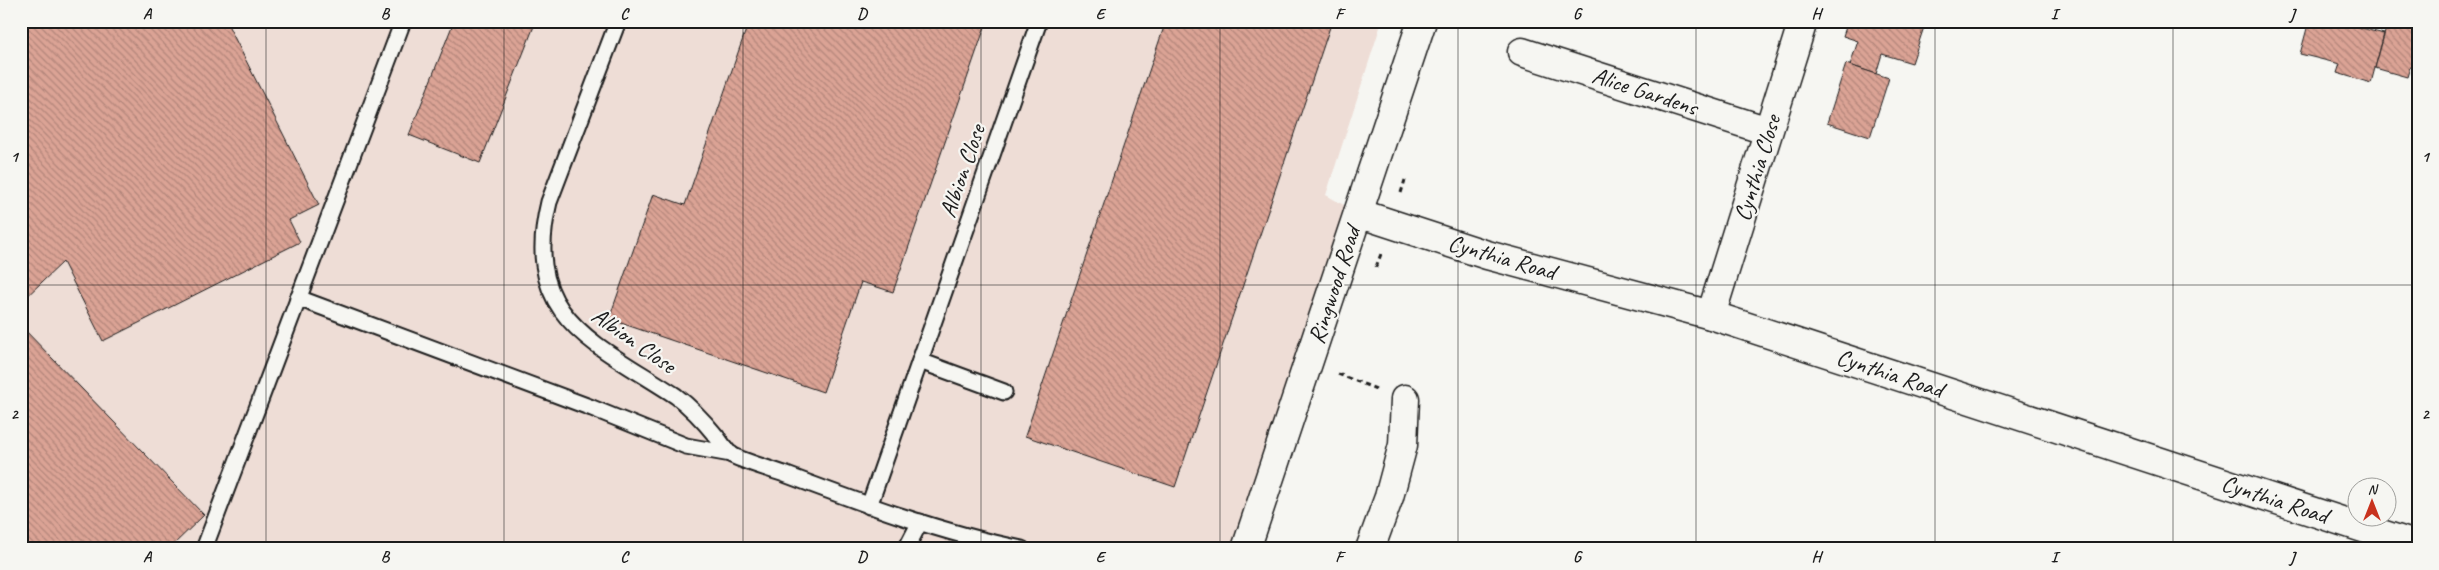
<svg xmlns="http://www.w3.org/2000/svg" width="2439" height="570" font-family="Caveat,sans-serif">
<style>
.built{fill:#eeddd6}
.building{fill:url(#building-back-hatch);stroke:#1c1c1c}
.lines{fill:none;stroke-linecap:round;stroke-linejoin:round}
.lane-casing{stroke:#1c1c1c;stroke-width:19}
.street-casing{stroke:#1c1c1c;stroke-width:31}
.secondary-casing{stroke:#1c1c1c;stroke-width:31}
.path{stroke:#1c1c1c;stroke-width:3;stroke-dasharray:5 4;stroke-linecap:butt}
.lane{stroke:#f6f6f2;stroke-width:15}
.street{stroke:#f6f6f2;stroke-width:28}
.secondary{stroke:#f6f6f2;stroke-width:28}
.grid{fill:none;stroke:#1c1c1c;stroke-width:1;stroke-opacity:0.55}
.labels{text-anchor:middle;stroke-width:4.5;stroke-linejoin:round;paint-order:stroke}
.street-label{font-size:24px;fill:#1c1c1c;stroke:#f6f6f2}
.neatline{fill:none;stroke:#1c1c1c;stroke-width:2}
.grid-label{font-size:16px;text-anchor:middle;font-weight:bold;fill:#1c1c1c}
</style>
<defs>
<pattern id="building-back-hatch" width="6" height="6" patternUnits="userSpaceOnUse" patternTransform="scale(1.25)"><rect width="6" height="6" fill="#dba395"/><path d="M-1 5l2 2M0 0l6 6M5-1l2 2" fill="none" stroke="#b18479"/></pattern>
</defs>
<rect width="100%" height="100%" fill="#f6f6f2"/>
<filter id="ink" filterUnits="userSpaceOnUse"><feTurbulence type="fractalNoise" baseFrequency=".02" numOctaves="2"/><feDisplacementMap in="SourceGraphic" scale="10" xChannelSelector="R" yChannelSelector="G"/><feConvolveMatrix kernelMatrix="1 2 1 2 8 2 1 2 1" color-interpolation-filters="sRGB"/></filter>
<g filter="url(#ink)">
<!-- built -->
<path class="built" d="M21 21H1382L1326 195 1358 213 1246 549H21Z"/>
<!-- building -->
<g class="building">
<path d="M21 21H226L319 205 289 220 300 242 103 341 63 262 21 302Z"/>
<path d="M454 21H536L480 163 409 135Z"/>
<path d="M749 21H987L893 292 861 282 823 392 609 319 653 194 685 205Z"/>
<path d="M1166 21H1332L1175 487 1025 436Z"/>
<path d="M1848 21H1883L1890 23 1891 21H1926L1912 63 1882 54 1876 74 1850 65 1858 41 1843 36Z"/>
<path d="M2309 21H2335L2384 34 2371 83 2337 73 2340 64 2300 54Z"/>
<path d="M2388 21 2418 28V69L2410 67 2407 77 2375 68Z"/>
<path d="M1846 64 1889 78 1870 137 1827 123Z"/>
<path d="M21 326 204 515 169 549H21Z"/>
<path d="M667 544 676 549H664Z"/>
</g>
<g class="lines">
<defs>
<g id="lane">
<path d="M618 21 549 202C521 318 594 342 676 396 692 408 703 420 716 436 720 441 725 449 730 454 741 461 774 470 787 475 864 504 941 533 1022 549"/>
<path d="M298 298 592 408 686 446 731 454"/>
<path d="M920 361 1004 392"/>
<path d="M869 506 1039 21"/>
<path d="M204 549 403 21"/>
<path d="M906 549 920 522"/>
</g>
<g id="street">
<path d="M1522 52 1768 131"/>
<path d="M1358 213 1487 255 1711 315 2418 546"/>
<path d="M1711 315 1803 21"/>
<path d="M1370 549 1389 497 1403 445 1405 399"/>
</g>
<path id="secondary" d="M1246 549 1422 21"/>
</defs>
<!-- lane casing -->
<use href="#lane" class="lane-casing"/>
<!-- street casing -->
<use href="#street" class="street-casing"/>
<!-- secondary casing -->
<use href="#secondary" class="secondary-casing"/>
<!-- path -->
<g class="path">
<path d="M1401 193 1405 180"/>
<path d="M1376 267 1381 254"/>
<path d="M1338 374 1376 389"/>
</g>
<!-- lane -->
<use href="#lane" class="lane"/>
<!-- street -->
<use href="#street" class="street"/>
<!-- secondary -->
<use href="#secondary" class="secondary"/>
</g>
</g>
<!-- grid -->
<path class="grid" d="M266 21V549M504 21V549M743 21V549M981 21V549M1220 21V549M1458 21V549M1696 21V549M1935 21V549M2173 21V549M21 285H2418"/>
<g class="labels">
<!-- street labels -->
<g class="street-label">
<text transform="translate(1645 91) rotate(18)" y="8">Alice Gardens</text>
<text transform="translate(1757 168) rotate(-73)" y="8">Cynthia Close</text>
<text transform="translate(962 171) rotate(-71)" y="8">Albion Close</text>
<text transform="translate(1502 257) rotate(16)" y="8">Cynthia Road</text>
<text transform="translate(1334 285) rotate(-72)" y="8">Ringwood Road</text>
<text transform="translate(634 340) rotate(35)" y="8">Albion Close</text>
<text transform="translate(1890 373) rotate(18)" y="8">Cynthia Road</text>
<text transform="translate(2275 499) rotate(18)" y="8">Cynthia Road</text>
</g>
</g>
<!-- margin -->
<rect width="2439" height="570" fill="none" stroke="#f6f6f2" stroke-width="55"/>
<!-- north arrow -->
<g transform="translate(2372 502)"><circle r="24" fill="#f6f6f2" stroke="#9f9f9c"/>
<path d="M0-4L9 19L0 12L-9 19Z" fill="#c8321e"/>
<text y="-8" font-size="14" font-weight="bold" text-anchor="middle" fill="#1c1c1c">N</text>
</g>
<rect x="28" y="28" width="2384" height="514" class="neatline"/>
<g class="grid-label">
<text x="147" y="19">A</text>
<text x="385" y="19">B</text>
<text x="624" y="19">C</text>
<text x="862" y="19">D</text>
<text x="1100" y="19">E</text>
<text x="1339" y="19">F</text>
<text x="1577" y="19">G</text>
<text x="1816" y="19">H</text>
<text x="2054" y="19">I</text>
<text x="2292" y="19">J</text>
<text x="14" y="162">1</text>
<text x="2425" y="162">1</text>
<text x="14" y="419">2</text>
<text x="2425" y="419">2</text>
<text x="147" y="562">A</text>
<text x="385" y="562">B</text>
<text x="624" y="562">C</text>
<text x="862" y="562">D</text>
<text x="1100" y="562">E</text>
<text x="1339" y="562">F</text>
<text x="1577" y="562">G</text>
<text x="1816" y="562">H</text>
<text x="2054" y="562">I</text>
<text x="2292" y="562">J</text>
</g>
</svg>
